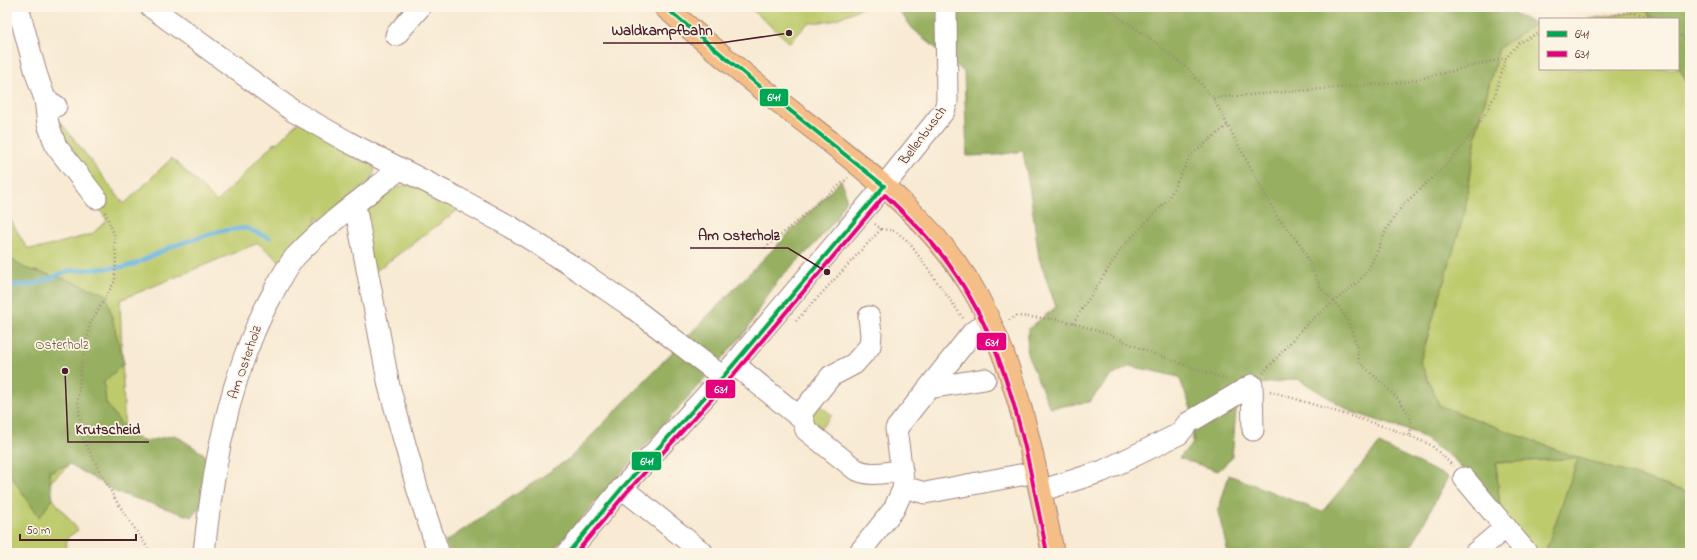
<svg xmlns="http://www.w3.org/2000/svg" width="1697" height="560" font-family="'Indie Flower',sans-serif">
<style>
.green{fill:#bdcb6d;stroke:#84754c}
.forest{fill:#96af60;stroke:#706746}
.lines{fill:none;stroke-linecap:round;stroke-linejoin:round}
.stream{stroke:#67b3e0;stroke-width:4.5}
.minor-casing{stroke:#a1847f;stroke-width:23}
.major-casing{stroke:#a1847f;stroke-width:24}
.path{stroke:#a1847f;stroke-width:2.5;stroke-dasharray:1 3;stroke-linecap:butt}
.minor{stroke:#fff;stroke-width:21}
.major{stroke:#f6be87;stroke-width:22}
.bus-1-casing{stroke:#fcf5e5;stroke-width:7}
.bus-2-casing{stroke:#fcf5e5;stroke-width:7}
.bus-1{stroke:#00a651;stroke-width:4}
.bus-2{stroke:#e5007d;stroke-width:4}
.labels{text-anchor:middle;stroke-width:3.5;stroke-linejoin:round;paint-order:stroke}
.street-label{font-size:14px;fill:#4a1f2b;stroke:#fcf5e5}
.park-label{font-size:14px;fill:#6c533f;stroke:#fcf5e5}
.leader{fill:none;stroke:#4a1f2b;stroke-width:1.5}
.callout-dot{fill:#4a1f2b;stroke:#fcf5e5;stroke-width:1.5}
.callout-label{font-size:15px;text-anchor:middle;font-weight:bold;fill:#4a1f2b;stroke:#fcf5e5;stroke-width:3.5;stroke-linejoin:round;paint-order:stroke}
.line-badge{stroke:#fcf5e5;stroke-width:1.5}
.badge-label{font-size:11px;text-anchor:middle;font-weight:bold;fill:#fff}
</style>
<rect width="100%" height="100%" fill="#fcf5e5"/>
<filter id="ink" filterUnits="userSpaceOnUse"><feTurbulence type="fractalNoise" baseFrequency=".025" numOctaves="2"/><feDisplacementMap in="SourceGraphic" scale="8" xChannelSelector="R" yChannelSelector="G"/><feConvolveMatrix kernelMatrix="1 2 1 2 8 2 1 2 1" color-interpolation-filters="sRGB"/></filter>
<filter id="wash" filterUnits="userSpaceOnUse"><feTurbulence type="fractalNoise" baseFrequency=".012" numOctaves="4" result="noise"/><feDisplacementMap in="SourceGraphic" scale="16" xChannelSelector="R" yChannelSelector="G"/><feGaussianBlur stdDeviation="0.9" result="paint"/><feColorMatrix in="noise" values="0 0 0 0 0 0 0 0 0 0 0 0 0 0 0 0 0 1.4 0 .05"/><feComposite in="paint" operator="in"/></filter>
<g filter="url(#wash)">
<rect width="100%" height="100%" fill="#f8ead3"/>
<!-- green -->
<g class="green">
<path d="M749 7H864L832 21 808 23 790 43Z"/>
<path d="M1647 10 1651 19H1588Z"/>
<path d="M1535 24H1540V69H1678V66L1690 88V493L1579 458 1545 553H1536L1500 511 1496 463 1577 458 1440 406 1420 362 1465 211 1477 130 1499 48Z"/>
<path d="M60 121 124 204 172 158 217 202 275 142 277 143 299 121 370 161 375 169 372 179 322 223 317 216 316 227 282 263 258 243 120 300 125 441 83 452 44 488 78 530 67 538 66 553H7V214L27 248H41L92 234 107 220 94 202 52 123Z"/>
<path d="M405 185 426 189 462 207 373 273 366 230 368 209 383 193Z"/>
<path d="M819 405 832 415 817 433 810 417Z"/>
</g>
<!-- forest -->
<g class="forest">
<path d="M896 7H1500L1504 8 1535 24 1499 48 1477 130 1465 211 1420 362 1440 406 1579 458 1690 493V553H1545L1578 458 1496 463 1500 511 1453 458 1416 433 1352 412 1298 379 1238 387 1232 458 1218 471 1179 458 1193 443 1192 411 1179 377 1130 366 1110 377 1089 402 1050 408 1027 354 1028 329 1056 307 1039 258 1031 198 1023 151 997 155 967 156 964 72 913 29Z"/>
<path d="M1670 7H1690V88L1678 66V19H1651L1647 10Z"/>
<path d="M841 180 845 191 846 199 835 220 815 244 781 277 764 300 747 330 551 553H450L445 542 570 458 684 340Z"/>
<path d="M7 256 24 268 65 279 106 294 124 363 104 382 106 403 130 436 147 441 175 435 204 454 212 471 208 494 192 517 116 492 70 464 49 472 53 499 39 517 7 470Z"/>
<path d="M1379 444 1448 477 1408 553H1228L1218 511 1229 475 1322 512Z"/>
</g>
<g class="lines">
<!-- stream -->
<path class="stream" d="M7 286 35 284 68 271 124 267 135 264 173 246 220 231 246 228 270 238"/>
</g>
</g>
<g filter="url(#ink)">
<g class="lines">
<defs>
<g id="minor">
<path d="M18 7 36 73 45 99 56 106"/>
<path d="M151 7 293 111 348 142 456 197 511 227 569 264 629 305 723 377"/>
<path d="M396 35 420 7"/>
<path d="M45 99 48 124 56 146 96 198"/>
<path d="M355 205 389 386 418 491 438 551"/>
<path d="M734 364 803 420 806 430 855 469C869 477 886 472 902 471"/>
<path d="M929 388 985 379"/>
<path d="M799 416 831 376 854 364 870 346 871 334 869 317"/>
<path d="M1464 478 1527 553"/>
<path d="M904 487 925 493 1036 472"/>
<path d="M622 488 703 553"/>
<path d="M1040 491 1103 471 1179 434 1188 423 1252 385 1253 430"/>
<path d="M204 553C213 466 230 371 273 293 279 281 286 268 295 257 326 224 364 197 400 169"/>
<path d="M568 553 622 488 723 377 884 186 944 111 947 102 946 7"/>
<path d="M859 553 894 509 904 487 896 429 973 332 989 321"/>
<path d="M1475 553 1506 527"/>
</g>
<path id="major" d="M665 7C702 39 739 71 778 101 850 158 931 214 977 296 1019 373 1035 467 1053 553"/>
</defs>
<!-- minor casing -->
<use href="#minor" class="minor-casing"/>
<!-- major casing -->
<use href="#major" class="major-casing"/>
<!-- path -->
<g class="path">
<path d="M1104 7 1150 38 1188 69 1213 98 1276 215 1301 245 1321 289 1334 301 1347 319 1356 342 1359 362C1372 374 1408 404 1411 421 1411 425 1410 432 1410 436"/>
<path d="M1600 19 1629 12 1661 19"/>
<path d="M1678 33 1688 42 1690 46"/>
<path d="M1213 98 1406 82 1506 58"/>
<path d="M105 212 114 234 116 258 115 281 90 324 81 367 78 400 82 437 115 499 151 553"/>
<path d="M875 224 881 229 895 231 908 241 963 318"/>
<path d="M765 248 848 178"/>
<path d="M1009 320 1016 316 1056 319 1073 323 1113 336 1146 351 1226 379"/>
<path d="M796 321 881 229"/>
<path d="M1073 323 1121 249 1168 199 1191 155 1228 125"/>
<path d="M1263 373 1308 323 1359 281 1369 268 1377 252 1387 228 1403 205 1444 167 1464 145 1485 114 1495 95 1506 58 1519 43 1534 35 1540 33"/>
<path d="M1270 391 1389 428 1431 445 1453 466"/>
</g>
<!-- minor -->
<use href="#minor" class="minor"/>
<!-- major -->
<use href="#major" class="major"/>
<defs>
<g id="bus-1">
<path d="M665 7 746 75 884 186"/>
<path d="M568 553 622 488 723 377 884 186"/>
</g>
<path id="bus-2" d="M576 553 627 492 728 381 885 195C908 217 931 239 950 266 1010 349 1027 454 1047 553"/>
</defs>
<!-- bus-1 casing -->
<use href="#bus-1" class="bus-1-casing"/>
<!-- bus-2 casing -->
<use href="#bus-2" class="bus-2-casing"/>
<!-- bus-1 -->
<use href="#bus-1" class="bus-1"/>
<!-- bus-2 -->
<use href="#bus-2" class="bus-2"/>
</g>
</g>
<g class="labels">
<!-- street labels -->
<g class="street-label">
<text transform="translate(922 135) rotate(-53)" y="5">Bellenbusch</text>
<text transform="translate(244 362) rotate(-71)" y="5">Am Osterholz</text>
</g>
<!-- park labels -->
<g class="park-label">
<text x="62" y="349">Osterholz</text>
</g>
</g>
<!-- callouts -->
<path class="leader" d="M789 33L720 43H603M827 272L788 248H690M65 371L68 442H149"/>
<g class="callout-dot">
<circle cx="789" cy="33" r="4"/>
<circle cx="827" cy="272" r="4"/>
<circle cx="65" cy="371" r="4"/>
</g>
<g class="callout-label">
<text x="662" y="35">Waldkampfbahn</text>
<text x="739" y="240">Am Osterholz</text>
<text x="108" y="434">Krutscheid</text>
</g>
<g class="line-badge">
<rect x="759" y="88" width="30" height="19" rx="4" fill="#00a651"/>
<rect x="976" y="332" width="31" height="19" rx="4" fill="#e5007d"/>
<rect x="705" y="379" width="31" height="20" rx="4" fill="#e5007d"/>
<rect x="631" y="451" width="31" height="20" rx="4" fill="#00a651"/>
</g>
<g class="badge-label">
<text x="774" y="101">641</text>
<text x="992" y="346">631</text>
<text x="721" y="393">631</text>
<text x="647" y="465">641</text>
</g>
<!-- margin -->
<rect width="1697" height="560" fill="none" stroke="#fcf5e5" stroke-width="24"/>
<!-- legend -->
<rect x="1539" y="18" width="140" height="52" fill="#fcf5e5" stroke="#b59f9b"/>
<rect x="1547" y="31" width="20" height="6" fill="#00a651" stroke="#b59f9b"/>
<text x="1575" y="38" font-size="12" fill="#4a1f2b">641</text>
<rect x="1547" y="51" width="20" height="6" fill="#e5007d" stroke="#b59f9b"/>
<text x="1575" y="58" font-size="12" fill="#4a1f2b">631</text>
<!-- scale -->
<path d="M20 534v6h116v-6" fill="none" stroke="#4a1f2b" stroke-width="2"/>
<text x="26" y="534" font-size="12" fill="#4a1f2b" stroke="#fcf5e5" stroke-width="3" paint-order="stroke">50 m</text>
</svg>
